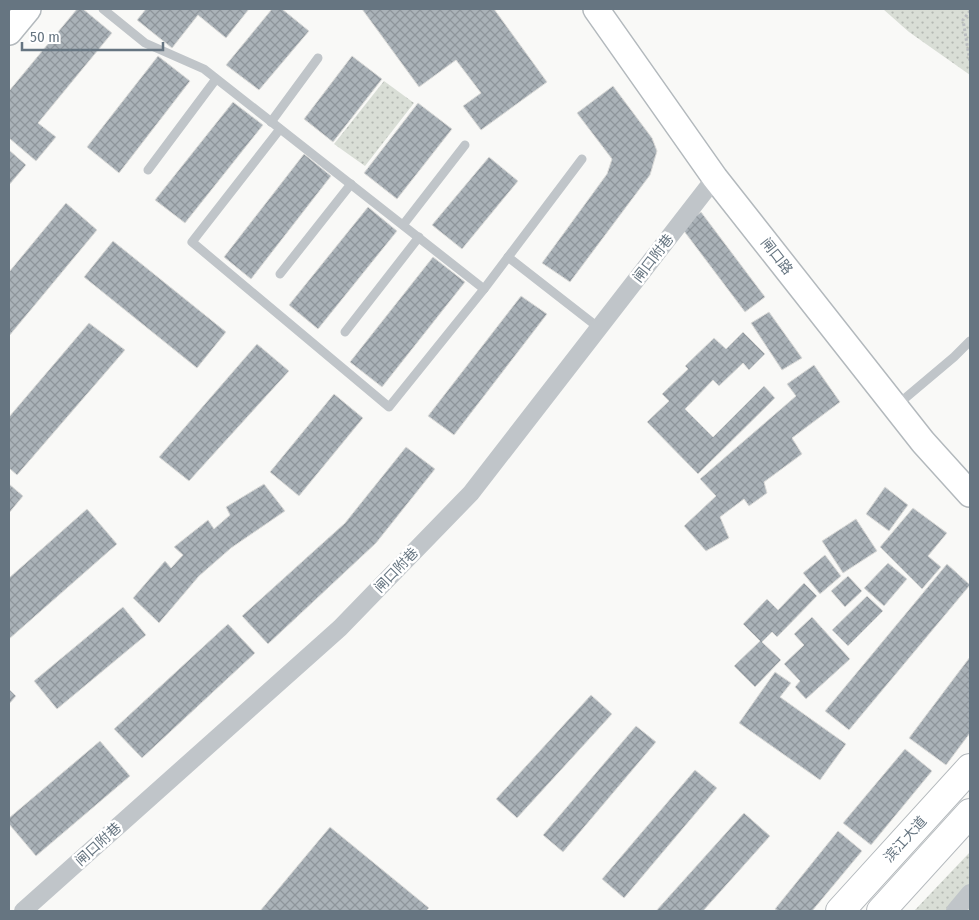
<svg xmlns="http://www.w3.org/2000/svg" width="979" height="920" font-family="'Fira Sans Condensed','Noto Sans SC',sans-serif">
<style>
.park{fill:url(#park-dots)}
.building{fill:url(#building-cross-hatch);stroke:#dbdbd9}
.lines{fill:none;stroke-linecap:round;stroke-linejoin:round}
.secondary-casing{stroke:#b3b9bd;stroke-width:28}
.primary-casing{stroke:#b4b9bd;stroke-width:30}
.path{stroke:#bbbec1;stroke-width:3;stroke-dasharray:2.5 2.5;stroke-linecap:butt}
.lane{stroke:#c0c5c9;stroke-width:9}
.street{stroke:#c0c5c9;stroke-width:18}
.secondary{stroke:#fff;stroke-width:25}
.primary{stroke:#fff;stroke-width:28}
.labels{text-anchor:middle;stroke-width:5;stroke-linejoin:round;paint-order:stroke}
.street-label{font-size:14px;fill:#667581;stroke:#fff}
</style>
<defs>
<pattern id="park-dots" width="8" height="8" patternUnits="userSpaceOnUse" patternTransform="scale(1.25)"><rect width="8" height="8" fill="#d9ded6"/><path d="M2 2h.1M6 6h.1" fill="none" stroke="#b4b9b3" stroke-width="1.8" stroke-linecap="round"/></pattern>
<pattern id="building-cross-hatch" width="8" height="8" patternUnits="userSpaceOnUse" patternTransform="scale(1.25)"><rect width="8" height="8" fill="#aab2b8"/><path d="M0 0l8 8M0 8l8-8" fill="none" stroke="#8e959b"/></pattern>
</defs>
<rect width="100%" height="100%" fill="#f9f9f7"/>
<!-- park -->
<g class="park">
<path d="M883 9H970V75L909 32Z"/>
<path d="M384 81 414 103 365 166 334 144Z"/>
<path d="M970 852V911H914Z"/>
</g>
<!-- building -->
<g class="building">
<path d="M77 9H83L112 33 38 123 56 137 36 161 9 138V91Z"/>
<path d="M146 9H249L226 38 198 15 172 48 137 20Z"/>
<path d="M272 9H282L309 31 259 90 226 65Z"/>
<path d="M362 9H494L547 82 481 130 463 106 481 93 456 60 419 87Z"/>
<path d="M158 56 190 81 119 173 87 147Z"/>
<path d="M352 56 382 79 333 142 304 119Z"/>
<path d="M613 86 652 138 657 151 650 175 570 282 542 263 607 174 612 159 577 113Z"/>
<path d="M233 102 263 125 185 223 155 200Z"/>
<path d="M418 103 452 129 397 199 364 173Z"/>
<path d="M9 150 26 165 9 185Z"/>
<path d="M304 154 331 176 251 279 224 257Z"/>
<path d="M489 157 518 181 462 249 432 225Z"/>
<path d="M66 203 97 230 9 336V272Z"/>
<path d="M368 207 397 231 318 329 289 305Z"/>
<path d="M701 212 765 297 745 312 681 227Z"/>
<path d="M113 241 226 332 197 368 84 277Z"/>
<path d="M433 257 465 282 382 387 350 362Z"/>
<path d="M521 296 547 314 454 435 428 416Z"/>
<path d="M769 312 802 358 782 370 751 323Z"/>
<path d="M89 323 125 350 17 475 9 468V417Z"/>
<path d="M743 332 765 354 749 370 743 363 719 386 713 380 685 409 713 437 764 386 775 398 698 474 647 422 669 401 662 394 688 369 685 366 714 338 726 349Z"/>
<path d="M257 344 289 371 189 481 159 457Z"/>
<path d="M814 365 840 402 792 438 802 454 764 482 767 493 749 506 744 499 720 517 729 538 706 551 684 526 716 496 700 479 796 396 787 384Z"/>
<path d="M334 394 363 418 299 496 270 472Z"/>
<path d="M406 447 435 469 376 543 268 644 242 616 345 523Z"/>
<path d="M9 484 23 496 9 513Z"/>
<path d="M264 484 285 511 231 548 199 576 159 623 133 598 165 561 171 568 183 555 174 547 208 520 214 529 230 515 226 507Z"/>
<path d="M885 487 908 505 889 531 866 514Z"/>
<path d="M913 508 947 533 928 556 941 567 922 589 880 547Z"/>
<path d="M87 509 117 544 9 639V578Z"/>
<path d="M856 519 877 551 843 573 822 541Z"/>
<path d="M825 555 841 576 820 594 803 573Z"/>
<path d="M888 563 907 579 884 606 864 588Z"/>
<path d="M947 564 970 585 849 730 825 711Z"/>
<path d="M848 576 862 591 845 607 831 591Z"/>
<path d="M804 583 817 596 777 637 772 632 762 642 781 660 755 687 734 666 760 641 743 624 767 599 778 610Z"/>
<path d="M867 596 883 611 848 646 832 630Z"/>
<path d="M123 607 146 635 57 709 34 681Z"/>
<path d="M812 617 850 659 806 699 795 687 800 681 784 664 804 645 794 634Z"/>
<path d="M228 624 255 653 142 758 114 729Z"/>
<path d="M970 657V733L946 765 909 738Z"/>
<path d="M775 672 791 683 780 697 846 744 820 780 739 723Z"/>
<path d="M9 689 16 696 9 704Z"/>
<path d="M591 695 612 714 517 818 496 799Z"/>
<path d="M636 726 656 742 563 852 543 835Z"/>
<path d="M100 741 130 776 36 856 9 824V818Z"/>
<path d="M905 749 932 771 871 845 843 823Z"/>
<path d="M695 770 717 788 624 898 602 879Z"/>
<path d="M744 813 770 836 703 911H656Z"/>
<path d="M330 827 429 908 426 911H260Z"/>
<path d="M838 831 862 851 812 911H778L775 909Z"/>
</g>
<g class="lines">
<defs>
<g id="secondary">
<path d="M596 9 715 178 923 442 970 494"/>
<path d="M9 32 28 9"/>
</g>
<g id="primary">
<path d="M840 911 970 768"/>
<path d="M881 911 970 813"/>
</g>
</defs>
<!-- secondary casing -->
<use href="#secondary" class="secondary-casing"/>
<!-- primary casing -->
<use href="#primary" class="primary-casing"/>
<!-- path -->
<path class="path" d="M970 11 963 20 970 62"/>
<!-- lane -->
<g class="lane">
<path d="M103 9 145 43 204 69 484 289 582 159"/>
<path d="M271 122 318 58"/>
<path d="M280 129 192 242 389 407 484 289"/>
<path d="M148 170 216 79"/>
<path d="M403 225 465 145"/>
<path d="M508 257 599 328"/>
<path d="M280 274 351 184"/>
<path d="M345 332 419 237"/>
<path d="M897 405 954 357 970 341"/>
</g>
<!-- street -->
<g class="street">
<path d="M23 911 340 628 471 493 715 178"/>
<path d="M955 911 970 893"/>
</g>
<!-- secondary -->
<use href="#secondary" class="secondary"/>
<!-- primary -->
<use href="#primary" class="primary"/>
</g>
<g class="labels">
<!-- street labels -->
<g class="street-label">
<text transform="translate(777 256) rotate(52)" y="5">闸口路</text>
<text transform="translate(653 258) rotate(-52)" y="5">闸口附巷</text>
<text transform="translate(396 570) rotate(-46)" y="5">闸口附巷</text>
<text transform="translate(905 839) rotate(-48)" y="5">滨江大道</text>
<text transform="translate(98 844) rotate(-42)" y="5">闸口附巷</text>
</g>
</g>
<!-- border -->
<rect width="979" height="920" fill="none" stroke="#667581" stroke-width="20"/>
<!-- scale -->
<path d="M22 42v8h141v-8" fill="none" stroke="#667581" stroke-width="2.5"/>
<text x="30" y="42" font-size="15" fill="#667581" stroke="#ffffff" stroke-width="4" paint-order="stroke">50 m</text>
</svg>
